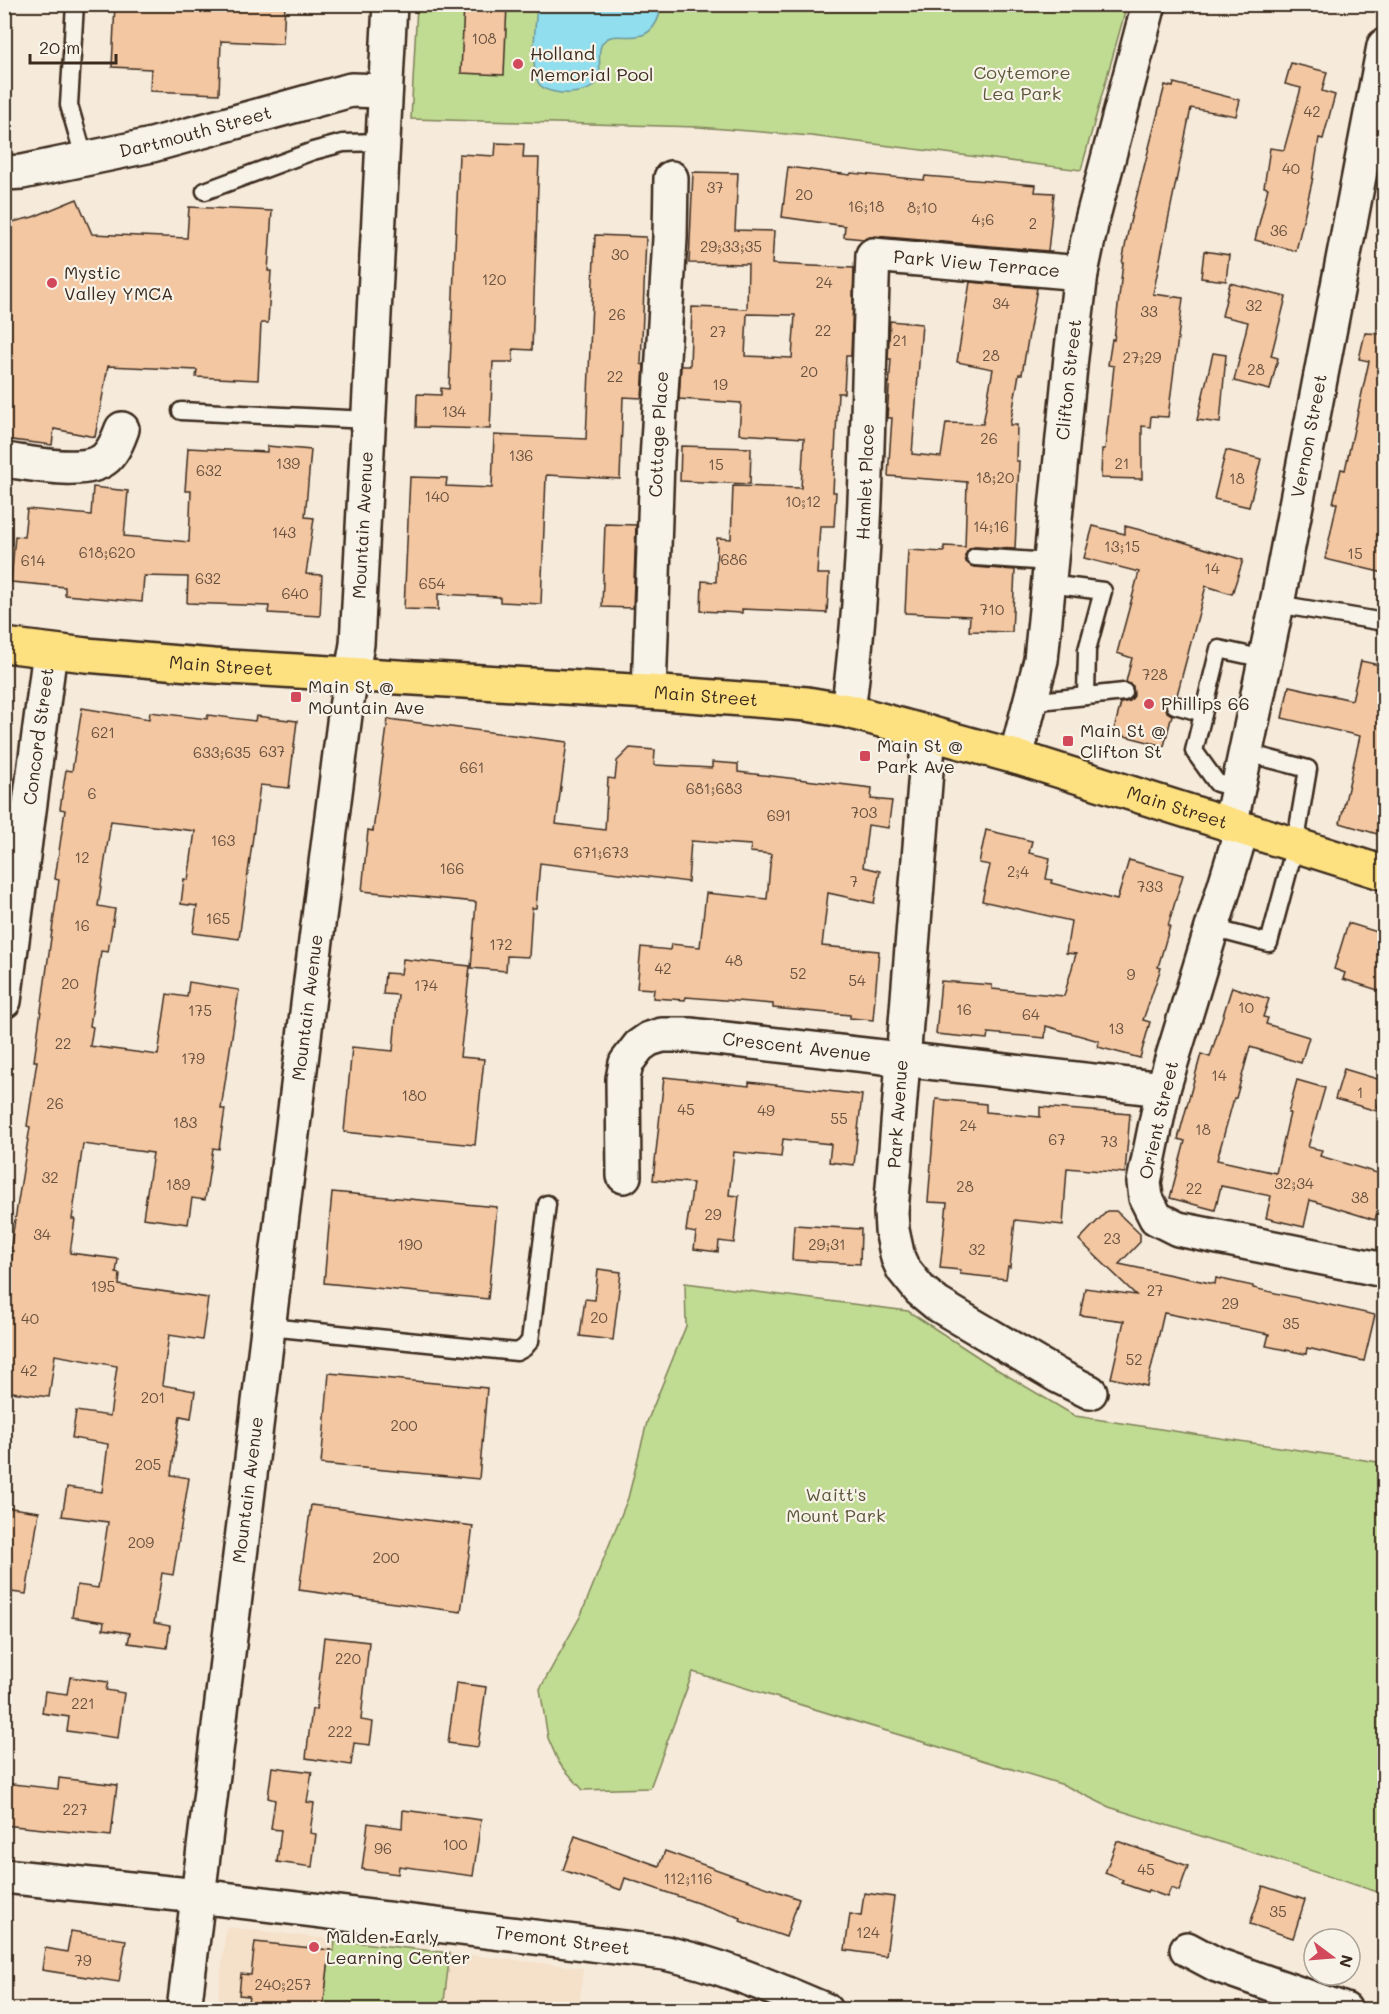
<svg xmlns="http://www.w3.org/2000/svg" width="1389" height="2014" font-family="Mali,sans-serif">
<style>
.built{fill:#f5e0c9}
.green{fill:#c0db92;stroke:#7e8258;stroke-width:1.5}
.water{fill:#90deee;stroke:#6e969b;stroke-width:1.5}
.building{fill:#f3c7a2;stroke:#3b2a1e;stroke-width:1.5;fill-rule:evenodd}
.lines{fill:none;stroke-linecap:round;stroke-linejoin:round}
.lane-casing{stroke:#3b2a1e;stroke-width:21}
.street-casing{stroke:#3b2a1e;stroke-width:38}
.secondary-casing{stroke:#3b2a1e;stroke-width:38}
.primary-casing{stroke:#3b2a1e;stroke-width:38}
.lane{stroke:#f7f3e8;stroke-width:16}
.street{stroke:#f7f3e8;stroke-width:33}
.secondary{stroke:#f7f3e8;stroke-width:33}
.primary{stroke:#fde080;stroke-width:33}
.poi-dot{fill:#d1495b;stroke:#f7f3e8;stroke-width:2}
.labels{text-anchor:middle;stroke-width:4.5;stroke-linejoin:round;paint-order:stroke}
.number-label{font-size:15px;fill:#69513f}
.poi-label{font-size:18px;fill:#3b2a1e;stroke:#f7f3e8;text-anchor:start}
.park-label{font-size:18px;fill:#5c563b;stroke:#f7f3e8}
.street-label{font-size:18px;fill:#3b2a1e;stroke:#f7f3e8}
</style>
<rect width="100%" height="100%" fill="#f6eada"/>
<filter id="ink" filterUnits="userSpaceOnUse"><feTurbulence type="fractalNoise" baseFrequency=".0167" numOctaves="2"/><feDisplacementMap in="SourceGraphic" scale="12" xChannelSelector="R" yChannelSelector="G"/><feConvolveMatrix kernelMatrix="1 2 1 2 8 2 1 2 1" color-interpolation-filters="sRGB"/></filter>
<g filter="url(#ink)">
<!-- built -->
<path class="built" d="M226 1927 583 1968 579 2009 217 2010Z"/>
<!-- green -->
<g class="green">
<path d="M417 5H1127L1081 170 811 136 698 127 411 119Z"/>
<path d="M685 1283 908 1311 998 1370 1075 1416 1384 1463V1894L1109 1807 1064 1785 693 1672 650 1788 583 1790 559 1763 548 1738 540 1689 581 1615 628 1498 647 1422 686 1326Z"/>
<path d="M335 1940 450 1953 443 2009H323L330 1950 334 1951Z"/>
</g>
<!-- water -->
<path class="water" d="M537 5 660 4C661 13 659 19 654 26 640 46 616 29 604 41 595 50 603 70 598 81 590 96 551 97 540 85 529 73 536 22 537 5Z"/>
<!-- building -->
<g class="building">
<path d="M115 4H285L283 44 221 41 219 94 150 91 151 69 112 67Z"/>
<path d="M464 4H507L504 75 461 73Z"/>
<path d="M1291 63 1327 72 1322 91 1335 95 1323 139 1319 138 1312 182 1296 251 1255 240 1268 188 1264 187 1270 148 1284 150 1301 88 1285 84Z"/>
<path d="M1174 83 1240 100 1236 116 1191 108 1153 294 1183 298 1168 417 1151 416 1150 427 1142 426V479L1101 478 1102 449H1105L1114 366 1108 365 1112 339 1114 340 1123 263H1122L1129 226 1165 85 1173 87Z"/>
<path d="M496 143 524 144 523 158H539L532 350 513 349V362H493L490 429 416 427 417 394 441 395V388L449 389 459 154 495 156Z"/>
<path d="M788 167 850 175 851 173 924 180 925 176 1036 185 1035 192 1054 193 1048 251 875 236 864 239 844 237 845 226 782 217Z"/>
<path d="M693 172 738 173 735 230 774 231 772 264 854 268 851 356H846L844 393H838L833 492H836L834 526H820L817 574H829L827 613 742 609V613L701 611 702 581 716 582 717 538 731 539 733 486 801 488 804 438 739 434 741 403 679 399 681 366H690L692 307 747 309 748 264 689 263ZM747 314 795 315 792 358 745 356Z"/>
<path d="M77 199 92 234 187 238 189 207 272 211 268 271H271L268 323H261L258 380 196 377 197 370 108 366 95 437 54 429 52 445 4 439V408L11 347 4 345V224L33 217Z"/>
<path d="M595 235 646 237 641 364 644 365 642 398 623 397 620 479 547 475 546 477 541 604 500 602V597L438 594V610L404 609 410 477 447 478 446 486 492 488 494 435 586 439Z"/>
<path d="M1204 251 1229 255 1226 281 1201 278Z"/>
<path d="M970 282 1037 288 1022 374H1019L1010 425H1017L1016 461H1019L1015 549 975 547 970 548 965 556 966 562 974 567 1015 570 1012 632 969 631 970 616 905 613 908 550 944 552V546L965 547 967 482 888 476 892 418H887L891 359H888L890 321 922 324 912 454 941 457 946 423 983 424 993 369 957 362Z"/>
<path d="M1230 283 1286 297 1271 356 1278 358 1270 390 1234 381 1248 322 1222 316Z"/>
<path d="M1365 333 1384 334V573L1325 559 1337 503H1333L1341 469 1345 470 1369 361 1359 359Z"/>
<path d="M1213 353 1226 355 1220 423 1197 420Z"/>
<path d="M267 446 311 450 305 517 314 518 306 574 322 575 320 616 268 613 269 606 187 603 188 577 144 576 142 602 65 595V587L11 582 15 536 24 537 27 509 91 515 93 487 128 491 124 536 189 542 191 491H185L188 448 267 452Z"/>
<path d="M681 446 751 448 750 484 680 481Z"/>
<path d="M1226 450 1261 459 1249 507 1214 499Z"/>
<path d="M605 524 636 525 633 608 602 607Z"/>
<path d="M1093 526 1125 534V526L1160 535 1243 560 1232 594 1206 586 1177 695 1168 697 1165 703 1167 712 1172 715 1164 746 1113 733 1121 703 1130 701 1134 696 1133 686 1126 682 1132 658 1117 653 1139 572 1084 558Z"/>
<path d="M1361 661 1384 666V836L1340 823 1360 736 1282 718 1289 686 1352 700Z"/>
<path d="M82 708 149 719 150 712 207 719 208 715 255 721 256 716 297 721 289 788 260 785 239 939 193 933 197 906 181 904 184 879 188 880 195 831 111 821 98 906 115 909 108 952 101 951 90 1026 93 1027 90 1046 158 1055 167 994 187 997 189 982 239 990 221 1109H225L219 1149 213 1148 205 1200 192 1198 188 1224 143 1218 153 1153 83 1144 72 1219H75L70 1253 118 1259 116 1273 120 1274 119 1285 208 1298 202 1340 169 1335 162 1385 195 1391 191 1418 180 1416 171 1475 189 1478 173 1575 162 1573 154 1623 170 1626 167 1648 128 1643 130 1633 103 1629 104 1622 72 1617 77 1585 98 1588 108 1522 62 1516 67 1487 102 1492 108 1444 72 1438 76 1411 110 1416 117 1366 55 1355 49 1397 4 1391V1310L13 1251H10L30 1127 27 1126 37 1061H34L59 880 55 879 65 810 60 809 66 770 72 771Z"/>
<path d="M388 719 567 742 556 824 605 830 608 778 615 779 617 761 630 748 655 750 654 765 712 768V762L738 764V772L872 788 871 799 892 801 888 828 868 825 863 867 880 871 874 903 828 893 822 946 879 951 873 1020 850 1018V1015L773 1008V1004L686 997 685 1000 653 998 654 989 637 988 641 947 670 950 671 944 700 947 706 893 767 899 771 854 750 852 751 845 691 841 688 882 540 863 536 908H532L529 957 507 956 506 971 471 968 476 902 362 891 368 830 373 831Z"/>
<path d="M986 830 1032 841 1029 853 1050 858 1046 879 1052 880 1051 883 1117 900 1129 860 1183 875 1168 926H1170L1158 967 1161 968 1143 1020 1150 1022 1140 1058 1098 1047 1099 1041 1046 1026 1045 1038 988 1033 987 1039 936 1034 941 981 992 985V989L1064 996 1076 954 1066 953 1071 921 982 901 990 865 979 863Z"/>
<path d="M1348 923 1384 934V992L1343 979 1345 973 1334 969Z"/>
<path d="M403 959 470 966 460 1057 484 1059 475 1145 344 1132 352 1047 393 1051 398 995 383 994 385 973 401 974Z"/>
<path d="M1232 987 1269 999 1263 1017 1268 1018 1266 1024 1309 1037 1301 1063 1250 1047 1236 1098H1234L1217 1160 1276 1173 1290 1113H1288L1297 1080 1325 1088 1308 1147 1322 1150 1320 1156 1384 1175V1188L1375 1220 1310 1200 1304 1227 1266 1218 1271 1196 1221 1186 1215 1210 1170 1198 1185 1141 1178 1139 1201 1054 1210 1057Z"/>
<path d="M1344 1069 1384 1081 1377 1111 1335 1099Z"/>
<path d="M664 1077 749 1086V1082L862 1095 854 1165 829 1162 831 1144 783 1139 781 1157 734 1152 729 1195 739 1196 734 1243 719 1241 718 1252 694 1249 696 1233 686 1231 693 1183 653 1180Z"/>
<path d="M936 1099 986 1104V1112L1040 1117V1107L1130 1114 1125 1173 1067 1168 1063 1225 1015 1220 1010 1267 1008 1266 1006 1279 960 1274V1270L940 1268 947 1203 928 1202Z"/>
<path d="M332 1192 497 1207 488 1299 324 1283Z"/>
<path d="M1107 1211H1116L1140 1234V1242L1119 1264 1215 1284 1216 1278 1253 1286V1288L1375 1315 1364 1361 1307 1348 1306 1354 1266 1346 1269 1334 1164 1313 1147 1386 1111 1378 1124 1321 1080 1315 1085 1288 1136 1295 1079 1240Z"/>
<path d="M794 1225 861 1229 860 1264 792 1260Z"/>
<path d="M598 1269 621 1272 613 1340 580 1336 585 1299 595 1300Z"/>
<path d="M329 1373 487 1388 479 1479 321 1464Z"/>
<path d="M311 1505 473 1526 461 1612 299 1590Z"/>
<path d="M4 1507 39 1512 26 1594 4 1591Z"/>
<path d="M324 1637 369 1642 361 1720 373 1722 370 1745 354 1743 351 1765 306 1758 312 1709 316 1710Z"/>
<path d="M70 1677 108 1682 106 1690 124 1693 118 1738 67 1731 69 1717 42 1713 45 1691 67 1694Z"/>
<path d="M456 1683 486 1687 478 1747 448 1743Z"/>
<path d="M272 1767 312 1772 307 1802 314 1803 310 1833 316 1834 312 1867 277 1862 281 1830 271 1829 275 1800 268 1798Z"/>
<path d="M59 1778 117 1785 111 1836 4 1825V1783L58 1789Z"/>
<path d="M403 1810 481 1820 473 1876 399 1866 398 1874 362 1869 368 1823 402 1828Z"/>
<path d="M575 1836 659 1866 665 1851 799 1899 786 1937 740 1921 741 1918 625 1878 621 1890 563 1870Z"/>
<path d="M1117 1841 1188 1866 1179 1891 1171 1888 1167 1897 1148 1890 1147 1892 1121 1883 1123 1880 1105 1873Z"/>
<path d="M1263 1886 1305 1900 1293 1938 1250 1924Z"/>
<path d="M864 1893 894 1897 886 1956 845 1950 850 1914 861 1916Z"/>
<path d="M71 1931 126 1940 119 1982 42 1970 45 1948 67 1952Z"/>
<path d="M255 1942 330 1950 323 2010H247L249 1996 239 1995 241 1974 251 1975Z"/>
</g>
<g class="lines">
<defs>
<g id="lane">
<path d="M75 4 69 105 84 157"/>
<path d="M205 191 313 151 343 143 383 142"/>
<path d="M181 411 369 420"/>
<path d="M975 557 1051 562"/>
<path d="M1049 584 1103 591 1087 650 1086 696"/>
<path d="M1277 604 1384 622"/>
<path d="M1030 702 1124 692"/>
<path d="M1175 705 1203 713"/>
<path d="M1240 789 1217 783 1194 751 1219 649 1265 659"/>
<path d="M1212 928 1269 943 1295 846 1308 769 1247 753"/>
<path d="M269 1327 517 1352 524 1348 530 1341 547 1204"/>
</g>
<g id="street">
<path d="M4 460C30 463 86 476 106 458 114 450 118 440 122 429"/>
<path id="s1" d="M649 692 657 460 670 238 671 178"/>
<path id="s2" d="M848 711C868 560 867 406 873 255L1081 273"/>
<path d="M929 733 891 1212 892 1230 898 1258 903 1269 920 1290 937 1304 967 1322 1058 1376 1090 1392"/>
<path id="s3" d="M1230 826 1277 604 1384 46"/>
<path d="M1242 829 1163 1089 1144 1182 1146 1198 1156 1218 1178 1229 1384 1270"/>
<path id="s4" d="M4 1001 50 651"/>
<path id="s5" d="M624 1176 623 1079 626 1063 639 1046 649 1039 662 1035H690L1163 1089"/>
<path id="s6" d="M4 1876 198 1896 665 1953C721 1965 773 1988 825 2010"/>
<path d="M1187 1949 1217 1965 1345 2010"/>
</g>
<g id="secondary">
<path id="s7" d="M4 173 22 172 152 145 351 90 385 91"/>
<path id="s8" d="M1016 757 1041 660 1071 357 1081 273 1092 220 1149 4"/>
<path id="s9" d="M184 2010 313 964 346 707 357 644 390 4"/>
</g>
<g id="primary">
<path id="s10" d="M4 645 86 655 213 666 649 692 807 704 848 711 1016 757 1384 873"/>
</g>
</defs>
<!-- lane casing -->
<use href="#lane" class="lane-casing"/>
<!-- street casing -->
<use href="#street" class="street-casing"/>
<!-- secondary casing -->
<use href="#secondary" class="secondary-casing"/>
<!-- primary casing -->
<use href="#primary" class="primary-casing"/>
<!-- lane -->
<use href="#lane" class="lane"/>
<!-- street -->
<use href="#street" class="street"/>
<!-- secondary -->
<use href="#secondary" class="secondary"/>
<!-- primary -->
<use href="#primary" class="primary"/>
</g>
</g>
<!-- markers -->
<g class="poi-dot">
<circle cx="518" cy="64" r="6"/>
<circle cx="52" cy="283" r="6"/>
<rect x="290" y="691" width="12" height="12" rx="3"/>
<circle cx="1149" cy="704" r="6"/>
<rect x="1062" y="735" width="12" height="12" rx="3"/>
<rect x="859" y="750" width="12" height="12" rx="3"/>
<circle cx="314" cy="1947" r="6"/>
</g>
<g class="labels">
<!-- number labels -->
<g class="number-label">
<text x="484" y="44">108</text>
<text x="1312" y="117">42</text>
<text x="1291" y="174">40</text>
<text x="715" y="193">37</text>
<text x="804" y="200">20</text>
<text x="866" y="212">16;18</text>
<text x="922" y="213">8;10</text>
<text x="983" y="225">4;6</text>
<text x="1033" y="229">2</text>
<text x="1279" y="236">36</text>
<text x="731" y="252">29;33;35</text>
<text x="620" y="260">30</text>
<text x="494" y="285">120</text>
<text x="824" y="288">24</text>
<text x="1001" y="309">34</text>
<text x="1254" y="311">32</text>
<text x="1149" y="317">33</text>
<text x="617" y="320">26</text>
<text x="823" y="336">22</text>
<text x="718" y="337">27</text>
<text x="900" y="346">21</text>
<text x="991" y="361">28</text>
<text x="1142" y="363">27;29</text>
<text x="1256" y="375">28</text>
<text x="809" y="377">20</text>
<text x="615" y="382">22</text>
<text x="720" y="390">19</text>
<text x="454" y="417">134</text>
<text x="989" y="444">26</text>
<text x="521" y="461">136</text>
<text x="288" y="469">139</text>
<text x="1122" y="469">21</text>
<text x="716" y="470">15</text>
<text x="209" y="476">632</text>
<text x="995" y="483">18;20</text>
<text x="1237" y="484">18</text>
<text x="437" y="502">140</text>
<text x="803" y="507">10;12</text>
<text x="991" y="532">14;16</text>
<text x="284" y="538">143</text>
<text x="1122" y="552">13;15</text>
<text x="107" y="558">618;620</text>
<text x="1355" y="559">15</text>
<text x="734" y="565">686</text>
<text x="33" y="566">614</text>
<text x="1212" y="574">14</text>
<text x="208" y="584">632</text>
<text x="432" y="589">654</text>
<text x="295" y="599">640</text>
<text x="992" y="615">710</text>
<text x="1155" y="680">728</text>
<text x="103" y="738">621</text>
<text x="272" y="757">637</text>
<text x="222" y="758">633;635</text>
<text x="472" y="773">661</text>
<text x="714" y="794">681;683</text>
<text x="92" y="799">6</text>
<text x="864" y="818">703</text>
<text x="779" y="821">691</text>
<text x="223" y="846">163</text>
<text x="601" y="858">671;673</text>
<text x="82" y="863">12</text>
<text x="452" y="874">166</text>
<text x="1018" y="877">2;4</text>
<text x="854" y="887">7</text>
<text x="1150" y="892">733</text>
<text x="218" y="924">165</text>
<text x="82" y="931">16</text>
<text x="501" y="950">172</text>
<text x="734" y="966">48</text>
<text x="663" y="974">42</text>
<text x="798" y="979">52</text>
<text x="1131" y="980">9</text>
<text x="857" y="986">54</text>
<text x="70" y="989">20</text>
<text x="426" y="991">174</text>
<text x="1246" y="1013">10</text>
<text x="964" y="1015">16</text>
<text x="200" y="1016">175</text>
<text x="1031" y="1020">64</text>
<text x="1116" y="1034">13</text>
<text x="63" y="1049">22</text>
<text x="193" y="1064">179</text>
<text x="1219" y="1081">14</text>
<text x="1360" y="1098">1</text>
<text x="414" y="1101">180</text>
<text x="55" y="1109">26</text>
<text x="686" y="1115">45</text>
<text x="766" y="1116">49</text>
<text x="839" y="1124">55</text>
<text x="185" y="1128">183</text>
<text x="968" y="1131">24</text>
<text x="1203" y="1135">18</text>
<text x="1057" y="1145">67</text>
<text x="1109" y="1147">73</text>
<text x="50" y="1183">32</text>
<text x="1294" y="1189">32;34</text>
<text x="178" y="1190">189</text>
<text x="965" y="1192">28</text>
<text x="1194" y="1194">22</text>
<text x="1360" y="1203">38</text>
<text x="713" y="1220">29</text>
<text x="42" y="1240">34</text>
<text x="1112" y="1244">23</text>
<text x="410" y="1250">190</text>
<text x="827" y="1250">29;31</text>
<text x="977" y="1255">32</text>
<text x="103" y="1292">195</text>
<text x="1155" y="1296">27</text>
<text x="1230" y="1309">29</text>
<text x="599" y="1323">20</text>
<text x="30" y="1324">40</text>
<text x="1291" y="1329">35</text>
<text x="1134" y="1365">52</text>
<text x="29" y="1376">42</text>
<text x="153" y="1403">201</text>
<text x="404" y="1431">200</text>
<text x="148" y="1470">205</text>
<text x="141" y="1548">209</text>
<text x="386" y="1563">200</text>
<text x="348" y="1664">220</text>
<text x="83" y="1709">221</text>
<text x="340" y="1737">222</text>
<text x="75" y="1815">227</text>
<text x="455" y="1850">100</text>
<text x="383" y="1854">96</text>
<text x="1146" y="1875">45</text>
<text x="688" y="1884">112;116</text>
<text x="1278" y="1917">35</text>
<text x="868" y="1938">124</text>
<text x="83" y="1966">79</text>
<text x="283" y="1990">240;257</text>
</g>
<!-- poi labels -->
<g class="poi-label">
<text x="530" y="60">Holland<tspan x="530" dy="21">Memorial Pool</tspan></text>
<text x="64" y="279">Mystic<tspan x="64" dy="21">Valley YMCA</tspan></text>
<text x="308" y="693">Main St @<tspan x="308" dy="21">Mountain Ave</tspan></text>
<text x="1161" y="710">Phillips 66</text>
<text x="1080" y="737">Main St @<tspan x="1080" dy="21">Clifton St</tspan></text>
<text x="877" y="752">Main St @<tspan x="877" dy="21">Park Ave</tspan></text>
<text x="326" y="1943">Malden Early<tspan x="326" dy="21">Learning Center</tspan></text>
</g>
<!-- park labels -->
<g class="park-label">
<text x="1022" y="79">Coytemore<tspan x="1022" dy="21">Lea Park</tspan></text>
<text x="836" y="1501">Waitt's<tspan x="836" dy="21">Mount Park</tspan></text>
</g>
<!-- street labels -->
<g class="street-label">
<text dy="6" stroke="none"><textPath href="#s7" startOffset="196">Dartmouth Street</textPath></text>
<text dy="6" stroke="none"><textPath href="#s2" startOffset="561">Park View Terrace</textPath></text>
<text dy="6" stroke="none"><textPath href="#s8" startOffset="382">Clifton Street</textPath></text>
<text dy="6" stroke="none"><textPath href="#s1" startOffset="258">Cottage Place</textPath></text>
<text dy="6" stroke="none"><textPath href="#s3" startOffset="398">Vernon Street</textPath></text>
<text dy="6" stroke="none"><textPath href="#s2" startOffset="230">Hamlet Place</textPath></text>
<text dy="6" stroke="none"><textPath href="#s9" startOffset="1496">Mountain Avenue</textPath></text>
<text dy="6" stroke="none"><textPath href="#s10" startOffset="218">Main Street</textPath></text>
<text dy="6" stroke="none"><textPath href="#s10" startOffset="704">Main Street</textPath></text>
<text dy="6" stroke="none"><textPath href="#s4" startOffset="267">Concord Street</textPath></text>
<text dy="6" stroke="none"><textPath href="#s10" startOffset="1190">Main Street</textPath></text>
<text dy="6" stroke="none"><textPath href="#s9" startOffset="1010">Mountain Avenue</textPath></text>
<text dy="6" stroke="none"><textPath href="#s5" startOffset="296">Crescent Avenue</textPath></text>
<text transform="translate(898 1114) rotate(-86)" y="6">Park Avenue</text>
<text transform="translate(1159 1120) rotate(-77)" y="6">Orient Street</text>
<text dy="6" stroke="none"><textPath href="#s9" startOffset="524">Mountain Avenue</textPath></text>
<text dy="6" stroke="none"><textPath href="#s6" startOffset="562">Tremont Street</textPath></text>
</g>
</g>
<!-- margin -->
<rect width="1389" height="2014" fill="none" stroke="#f7f3e8" stroke-width="24"/>
<rect x="12" y="12" width="1365" height="1990" fill="none" stroke="#3b2a1e" stroke-width="2" filter="url(#ink)"/>
<!-- north arrow -->
<g transform="translate(1332 1957) rotate(106)"><circle r="28" fill="#f7f3e8" stroke="#aca397" stroke-width="1.5"/>
<path d="M0-4.5L10 22L0 15L-10 22Z" fill="#d1495b"/>
<text y="-9" font-size="16" font-weight="bold" text-anchor="middle" fill="#3b2a1e">N</text>
</g>
<!-- scale -->
<path d="M30 54v9h86v-9" fill="none" stroke="#3b2a1e" stroke-width="3"/>
<text x="39" y="54" font-size="18" fill="#3b2a1e" stroke="#f7f3e8" stroke-width="4.5" paint-order="stroke">20 m</text>
</svg>
